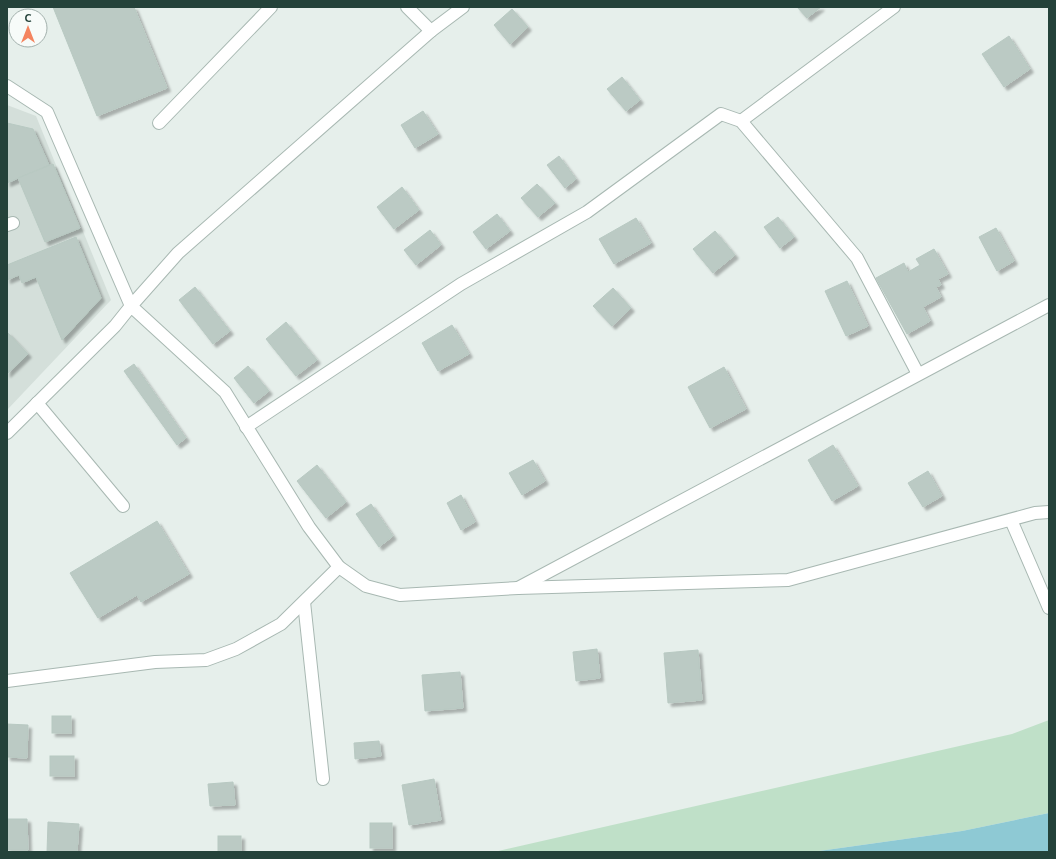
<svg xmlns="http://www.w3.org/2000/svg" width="1056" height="859" font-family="Ubuntu,sans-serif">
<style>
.built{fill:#d4dfda}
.green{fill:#bfe0c8}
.water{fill:#8ec9d4}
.building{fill:#bbcac4;stroke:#b8c9c2;filter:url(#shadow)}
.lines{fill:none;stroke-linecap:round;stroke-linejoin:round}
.service-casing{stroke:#a8b8b2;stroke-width:14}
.minor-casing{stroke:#a8b8b2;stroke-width:14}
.tertiary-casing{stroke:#a8b8b2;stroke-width:14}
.service{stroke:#fff;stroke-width:12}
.minor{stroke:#fff;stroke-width:12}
.tertiary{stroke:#fff;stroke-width:12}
</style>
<defs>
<filter id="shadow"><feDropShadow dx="3.5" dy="3.5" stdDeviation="1" flood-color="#0004"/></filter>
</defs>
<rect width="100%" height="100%" fill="#e6efeb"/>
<!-- built -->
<path class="built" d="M7 105 36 116 111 300 7 410Z"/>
<!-- green -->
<path class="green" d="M1049 720V813L962 831 812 852H494L1012 734Z"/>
<!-- water -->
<path class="water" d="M1049 813V852H812L962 831Z"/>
<!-- building -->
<g class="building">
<path d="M53 7H134L167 88 97 116Z"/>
<path d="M797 7H821L807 18Z"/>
<path d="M512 9 528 27 510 44 494 25Z"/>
<path d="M1009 36 1030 69 1004 87 982 54Z"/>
<path d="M622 77 640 100 626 111 607 89Z"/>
<path d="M423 111 438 134 415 148 401 125Z"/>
<path d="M7 123 33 129 49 165 7 183Z"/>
<path d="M559 156 576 179 565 188 547 165Z"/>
<path d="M53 164 80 228 45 242 18 178Z"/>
<path d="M537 184 555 203 538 217 521 198Z"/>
<path d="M402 187 419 210 394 229 377 207Z"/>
<path d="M497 214 510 231 486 249 473 232Z"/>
<path d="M778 217 794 237 780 248 764 227Z"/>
<path d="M636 218 651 243 614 264 599 239Z"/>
<path d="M996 228 1014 261 997 271 979 237Z"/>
<path d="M430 230 441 245 416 265 404 250Z"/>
<path d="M715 231 735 255 713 273 693 249Z"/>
<path d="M76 237 101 298 62 340 36 277 22 283 19 275 7 280V265Z"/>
<path d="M934 249 948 274 938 279 941 285 936 287 941 297 923 307 930 321 907 334 876 278 904 263 908 272 920 265 916 259Z"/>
<path d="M847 281 868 326 846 336 825 291Z"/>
<path d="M195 287 230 331 213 344 179 300Z"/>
<path d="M613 288 631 308 612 326 593 306Z"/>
<path d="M286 322 317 360 296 376 266 339Z"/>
<path d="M452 325 469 354 438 371 422 343Z"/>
<path d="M7 332 28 354 7 374Z"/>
<path d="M134 364 186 438 177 445 124 371Z"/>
<path d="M248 366 269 391 254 403 234 378Z"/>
<path d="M724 367 746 409 710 428 688 387Z"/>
<path d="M833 445 858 486 832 501 808 460Z"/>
<path d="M533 460 545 481 522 495 509 473Z"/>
<path d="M317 465 346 502 326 518 297 481Z"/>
<path d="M928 471 942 496 923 507 908 483Z"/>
<path d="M461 495 475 522 461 530 447 503Z"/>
<path d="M371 504 393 536 379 547 356 514Z"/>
<path d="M157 521 189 574 141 602 137 595 98 618 70 573Z"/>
<path d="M597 649 600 678 576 681 573 652Z"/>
<path d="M698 650 702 700 668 703 664 653Z"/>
<path d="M460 672 463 708 425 711 422 675Z"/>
<rect x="52" y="716" width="19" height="17"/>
<path d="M7 724 28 725 27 758 7 757Z"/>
<path d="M379 741 381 756 355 759 354 743Z"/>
<rect x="50" y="756" width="24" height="20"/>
<path d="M434 779 441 820 409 825 402 785Z"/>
<path d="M233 782 235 805 210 806 208 784Z"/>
<path d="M7 819H27L28 850H7Z"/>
<path d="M48 822 79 824 77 852H47Z"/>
<rect x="370" y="823" width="22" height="25"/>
<rect x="218" y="836" width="23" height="16"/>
</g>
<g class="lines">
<defs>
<g id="service">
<path d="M7 86 47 112 131 306 178 253 431 31 407 7"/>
<path d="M159 123 271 7"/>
<path d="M7 225 13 223"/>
<path d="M37 403 123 506"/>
<path d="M1011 520 1049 608"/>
<path d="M304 602 323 779"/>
<path d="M7 681 155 662 206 660 236 649 281 624 339 567"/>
</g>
<g id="minor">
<path d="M431 31 463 7"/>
<path d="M741 121 894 7"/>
<path d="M246 427 461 284 587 212 721 114 741 121 857 258 918 374"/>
<path d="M518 588 1049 305"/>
</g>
<path id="tertiary" d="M7 433 115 326 131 306 225 392 309 527 339 567 366 586 400 595 518 588 788 580 1035 513 1049 512"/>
</defs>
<!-- service casing -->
<use href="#service" class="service-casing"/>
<!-- minor casing -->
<use href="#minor" class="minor-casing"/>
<!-- tertiary casing -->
<use href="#tertiary" class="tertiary-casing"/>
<!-- service -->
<use href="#service" class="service"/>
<!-- minor -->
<use href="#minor" class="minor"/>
<!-- tertiary -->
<use href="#tertiary" class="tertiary"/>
</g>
<!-- border -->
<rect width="1056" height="859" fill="none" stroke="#24423a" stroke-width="16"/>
<!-- north arrow -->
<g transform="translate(28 28)"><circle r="19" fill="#f7fbf9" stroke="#a3b1ad"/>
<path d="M0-3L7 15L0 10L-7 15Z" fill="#f4845f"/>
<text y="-6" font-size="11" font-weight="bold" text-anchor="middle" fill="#24423a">С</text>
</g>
</svg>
